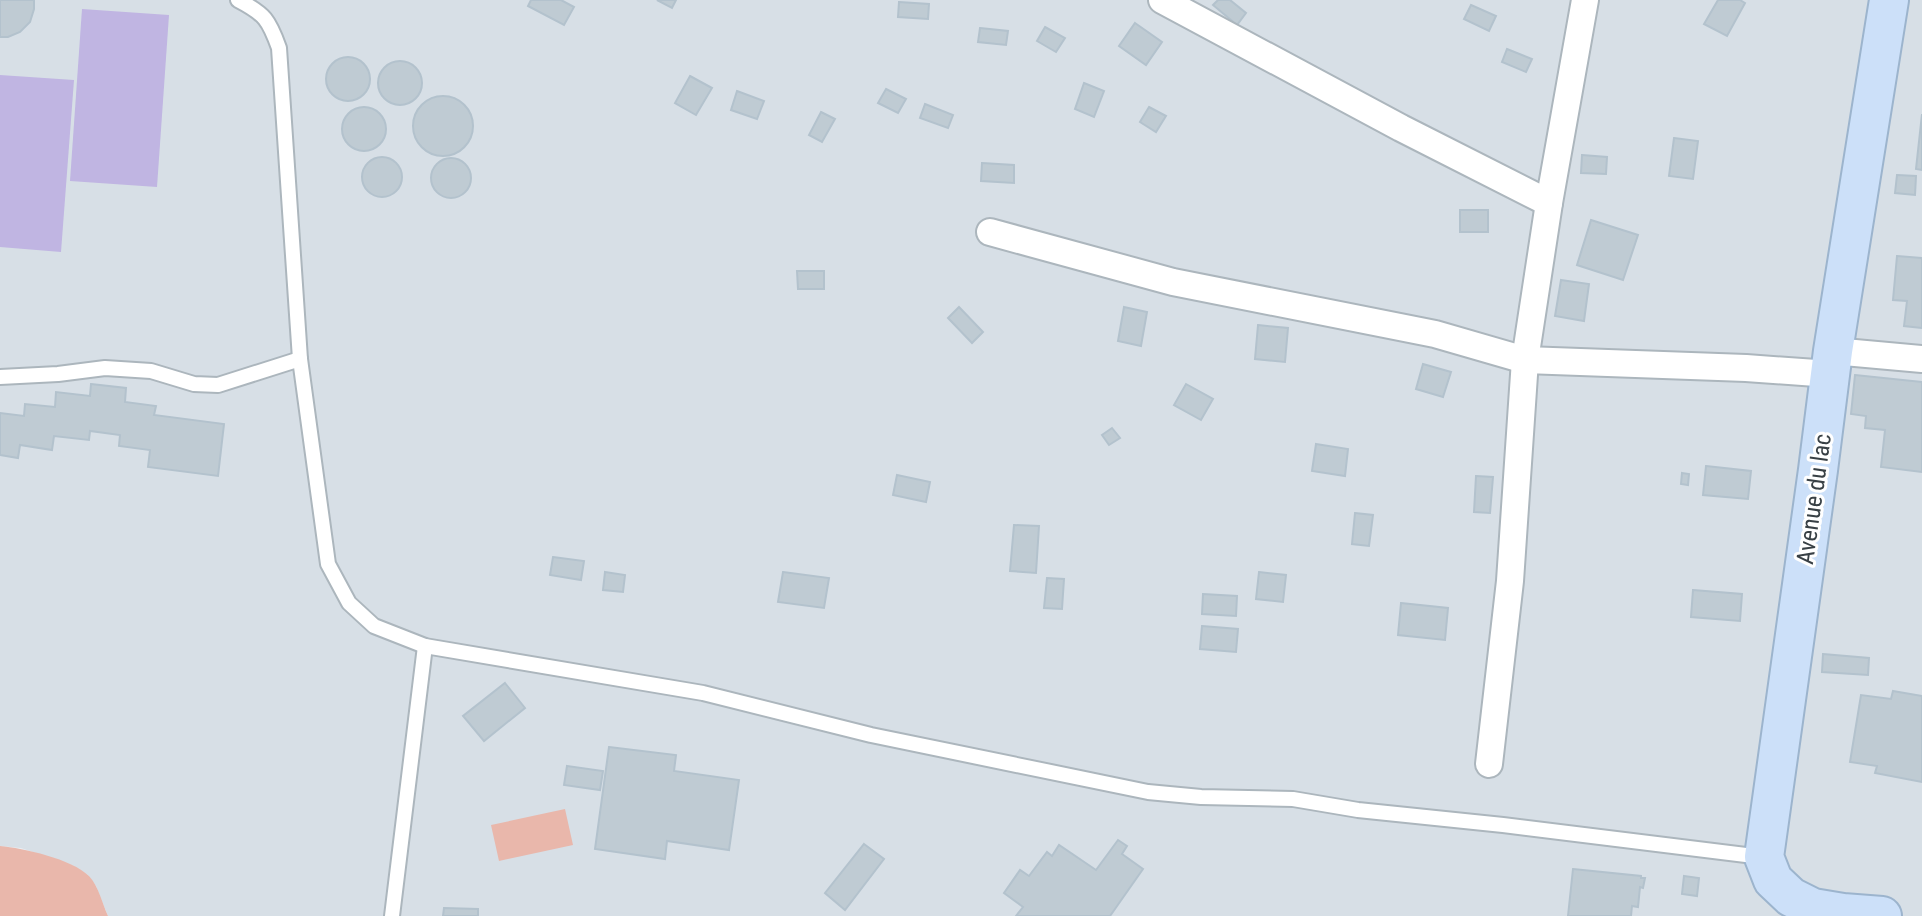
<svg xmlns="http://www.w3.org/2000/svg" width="1922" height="916" font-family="'Roboto Condensed',sans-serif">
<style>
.residential{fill:#d7dfe6}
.green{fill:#c0b5e2}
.water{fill:#e9b7ab}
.building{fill:#bfcbd3;stroke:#b3c2cd;stroke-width:2}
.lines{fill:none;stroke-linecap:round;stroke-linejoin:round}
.service-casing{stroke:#acb6bd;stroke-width:18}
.minor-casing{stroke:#acb6bd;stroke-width:30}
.secondary-casing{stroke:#9cb4cd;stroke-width:42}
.service{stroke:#fff;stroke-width:14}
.minor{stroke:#fff;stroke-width:26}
.secondary{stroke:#cce0f9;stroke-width:38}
.labels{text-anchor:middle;stroke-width:6;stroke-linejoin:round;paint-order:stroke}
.street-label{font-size:24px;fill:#384045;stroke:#fff}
</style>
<rect width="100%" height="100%" fill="#e8edf2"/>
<!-- residential -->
<path class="residential" d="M0 0H1922V916H108L96 886 88 875 74 866 21 848 0 846Z"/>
<!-- green -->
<g class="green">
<path d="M82 9 169 15 157 187 70 181Z"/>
<path d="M0 75 74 80 61 252 0 247Z"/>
</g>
<!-- water -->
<g class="water">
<path d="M565 809 573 845 499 861 491 825Z"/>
<path d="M0 846C23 848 72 859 89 876 99 887 102 903 108 916H0Z"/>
</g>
<!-- building -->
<g class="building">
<path d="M0 0H34V9L30 22 20 32 8 37H0Z"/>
<path d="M531 0H561L574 7 564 25 528 6Z"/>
<path d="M657 0H676L672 8Z"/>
<path d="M1218 0H1230L1246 13 1237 25 1213 5Z"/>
<path d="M1718 0H1740L1745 3 1727 36 1704 24Z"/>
<path d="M899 2 929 4 928 19 898 17Z"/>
<path d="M1471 5 1496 16 1489 31 1464 19Z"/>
<path d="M1135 23 1162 42 1146 65 1119 46Z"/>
<path d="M1045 27 1065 38 1056 52 1037 41Z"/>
<path d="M980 28 1008 31 1006 45 978 42Z"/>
<path d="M1507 49 1532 59 1526 72 1502 62Z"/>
<circle cx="348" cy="79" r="22"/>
<circle cx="400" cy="83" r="22"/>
<path d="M690 76 712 88 696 115 675 103Z"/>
<path d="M1084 83 1104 91 1094 117 1075 109Z"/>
<path d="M886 89 906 99 898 113 878 103Z"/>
<path d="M737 91 764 101 757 119 731 110Z"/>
<circle cx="443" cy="126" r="30"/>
<path d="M925 104 953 115 948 128 920 118Z"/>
<circle cx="364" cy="129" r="22"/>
<path d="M1149 107 1166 116 1156 132 1140 122Z"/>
<path d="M821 112 835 119 822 142 809 135Z"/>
<path d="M1922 114V170L1916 169Z"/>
<path d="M1674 138 1698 141 1693 179 1669 176Z"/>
<path d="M1582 155 1607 157 1606 174 1581 173Z"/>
<circle cx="382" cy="177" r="20"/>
<circle cx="451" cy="178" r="20"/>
<path d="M982 163 1014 165V183L981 181Z"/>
<path d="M1897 175 1916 176 1915 195 1895 193Z"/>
<rect x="1460" y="210" width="28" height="22"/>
<path d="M1591 220 1638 235 1623 280 1577 265Z"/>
<path d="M1897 256 1922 258V328L1904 326 1907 301 1893 300Z"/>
<path d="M797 271H824V289H798Z"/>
<path d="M1561 280 1589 284 1584 321 1555 316Z"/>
<path d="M959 307 983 332 972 343 948 318Z"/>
<path d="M1124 307 1147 312 1141 346 1118 341Z"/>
<path d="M1258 325 1288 328 1285 362 1255 359Z"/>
<path d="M1423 364 1451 372 1443 397 1416 389Z"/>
<path d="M1855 375 1922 382V472L1881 467 1885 430 1865 428 1866 416 1851 414Z"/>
<path d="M91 384 126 388 125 402 156 406 154 415 224 424 218 476 148 467 150 450 119 446 120 435 90 431 89 440 54 436 52 450 20 445 18 458 0 455V413L24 416 25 404 55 407 56 392 90 396Z"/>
<path d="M1186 384 1213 399 1201 420 1174 405Z"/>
<path d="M1112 428 1120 438 1109 445 1102 435Z"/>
<path d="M1316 444 1348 449 1345 476 1312 471Z"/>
<path d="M1706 466 1751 471 1748 499 1703 495Z"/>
<path d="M1682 473 1689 474 1688 485 1681 484Z"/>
<path d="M897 475 930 482 926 502 893 495Z"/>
<path d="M1476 476 1493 477 1490 513 1474 512Z"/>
<path d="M1355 513 1373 515 1369 546 1352 544Z"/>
<path d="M1014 525 1039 526 1036 573 1010 571Z"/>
<path d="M553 557 584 561 581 580 550 575Z"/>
<path d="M605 572 625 575 623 592 603 590Z"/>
<path d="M783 572 829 578 824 608 778 602Z"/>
<path d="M1259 572 1286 575 1283 602 1256 599Z"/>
<path d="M1047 578 1064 579 1062 609 1044 608Z"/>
<path d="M1693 590 1742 594 1740 621 1691 617Z"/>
<path d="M1203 594 1237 596 1236 616 1202 614Z"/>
<path d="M1401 603 1448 608 1445 640 1398 635Z"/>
<path d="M1202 626 1238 629 1236 652 1200 649Z"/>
<path d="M1823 654 1869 658 1868 675 1822 672Z"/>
<path d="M505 683 525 708 484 741 463 716Z"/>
<path d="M1893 691 1922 696V782L1875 773 1877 766 1850 762 1861 695 1891 699Z"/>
<path d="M609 747 676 755 674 771 739 780 729 850 667 841 665 859 595 849Z"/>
<path d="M567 766 603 771 600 790 564 785Z"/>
<path d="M1118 840 1127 846 1122 854 1143 869 1110 916H1016L1023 907 1004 893 1020 870 1029 876 1047 852 1052 856 1059 845 1096 870Z"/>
<path d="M864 844 884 859 845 910 825 893Z"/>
<path d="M1573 869 1641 876V878H1645L1643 888 1640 887 1638 907 1632 906 1631 916H1568Z"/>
<path d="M1684 876 1699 878 1697 896 1682 894Z"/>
<path d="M444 908 478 909V916H443Z"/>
</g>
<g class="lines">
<defs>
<g id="service">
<path d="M238 0C265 14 269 20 279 48L300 359 328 564 349 603 374 626 425 646 703 693 871 735 1148 792 1201 797 1293 799 1358 810 1503 825 1762 857"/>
<path d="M0 377 58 374 105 368 151 371 194 384 218 385 300 359"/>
<path d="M392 916 425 646"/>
</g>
<g id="minor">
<path d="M1162 0 1401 128 1549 203"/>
<path d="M990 232 1173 282 1435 334 1525 360 1746 368 1830 374"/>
<path d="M1833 351 1922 359"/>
<path d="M1489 764 1510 581 1525 360 1549 203 1585 0"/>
</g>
<path id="secondary" d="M1882 916 1843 913 1813 908 1791 897 1773 880 1764 857 1818 470 1833 351 1889 0"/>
</defs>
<!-- service casing -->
<use href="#service" class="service-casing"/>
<!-- minor casing -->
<use href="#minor" class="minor-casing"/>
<!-- secondary casing -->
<use href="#secondary" class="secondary-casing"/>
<!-- service -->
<use href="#service" class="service"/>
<!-- minor -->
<use href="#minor" class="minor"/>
<!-- secondary -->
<use href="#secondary" class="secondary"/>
</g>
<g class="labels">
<!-- street labels -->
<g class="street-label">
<text transform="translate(1814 499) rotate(-82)" y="8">Avenue du lac</text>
</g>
</g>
</svg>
